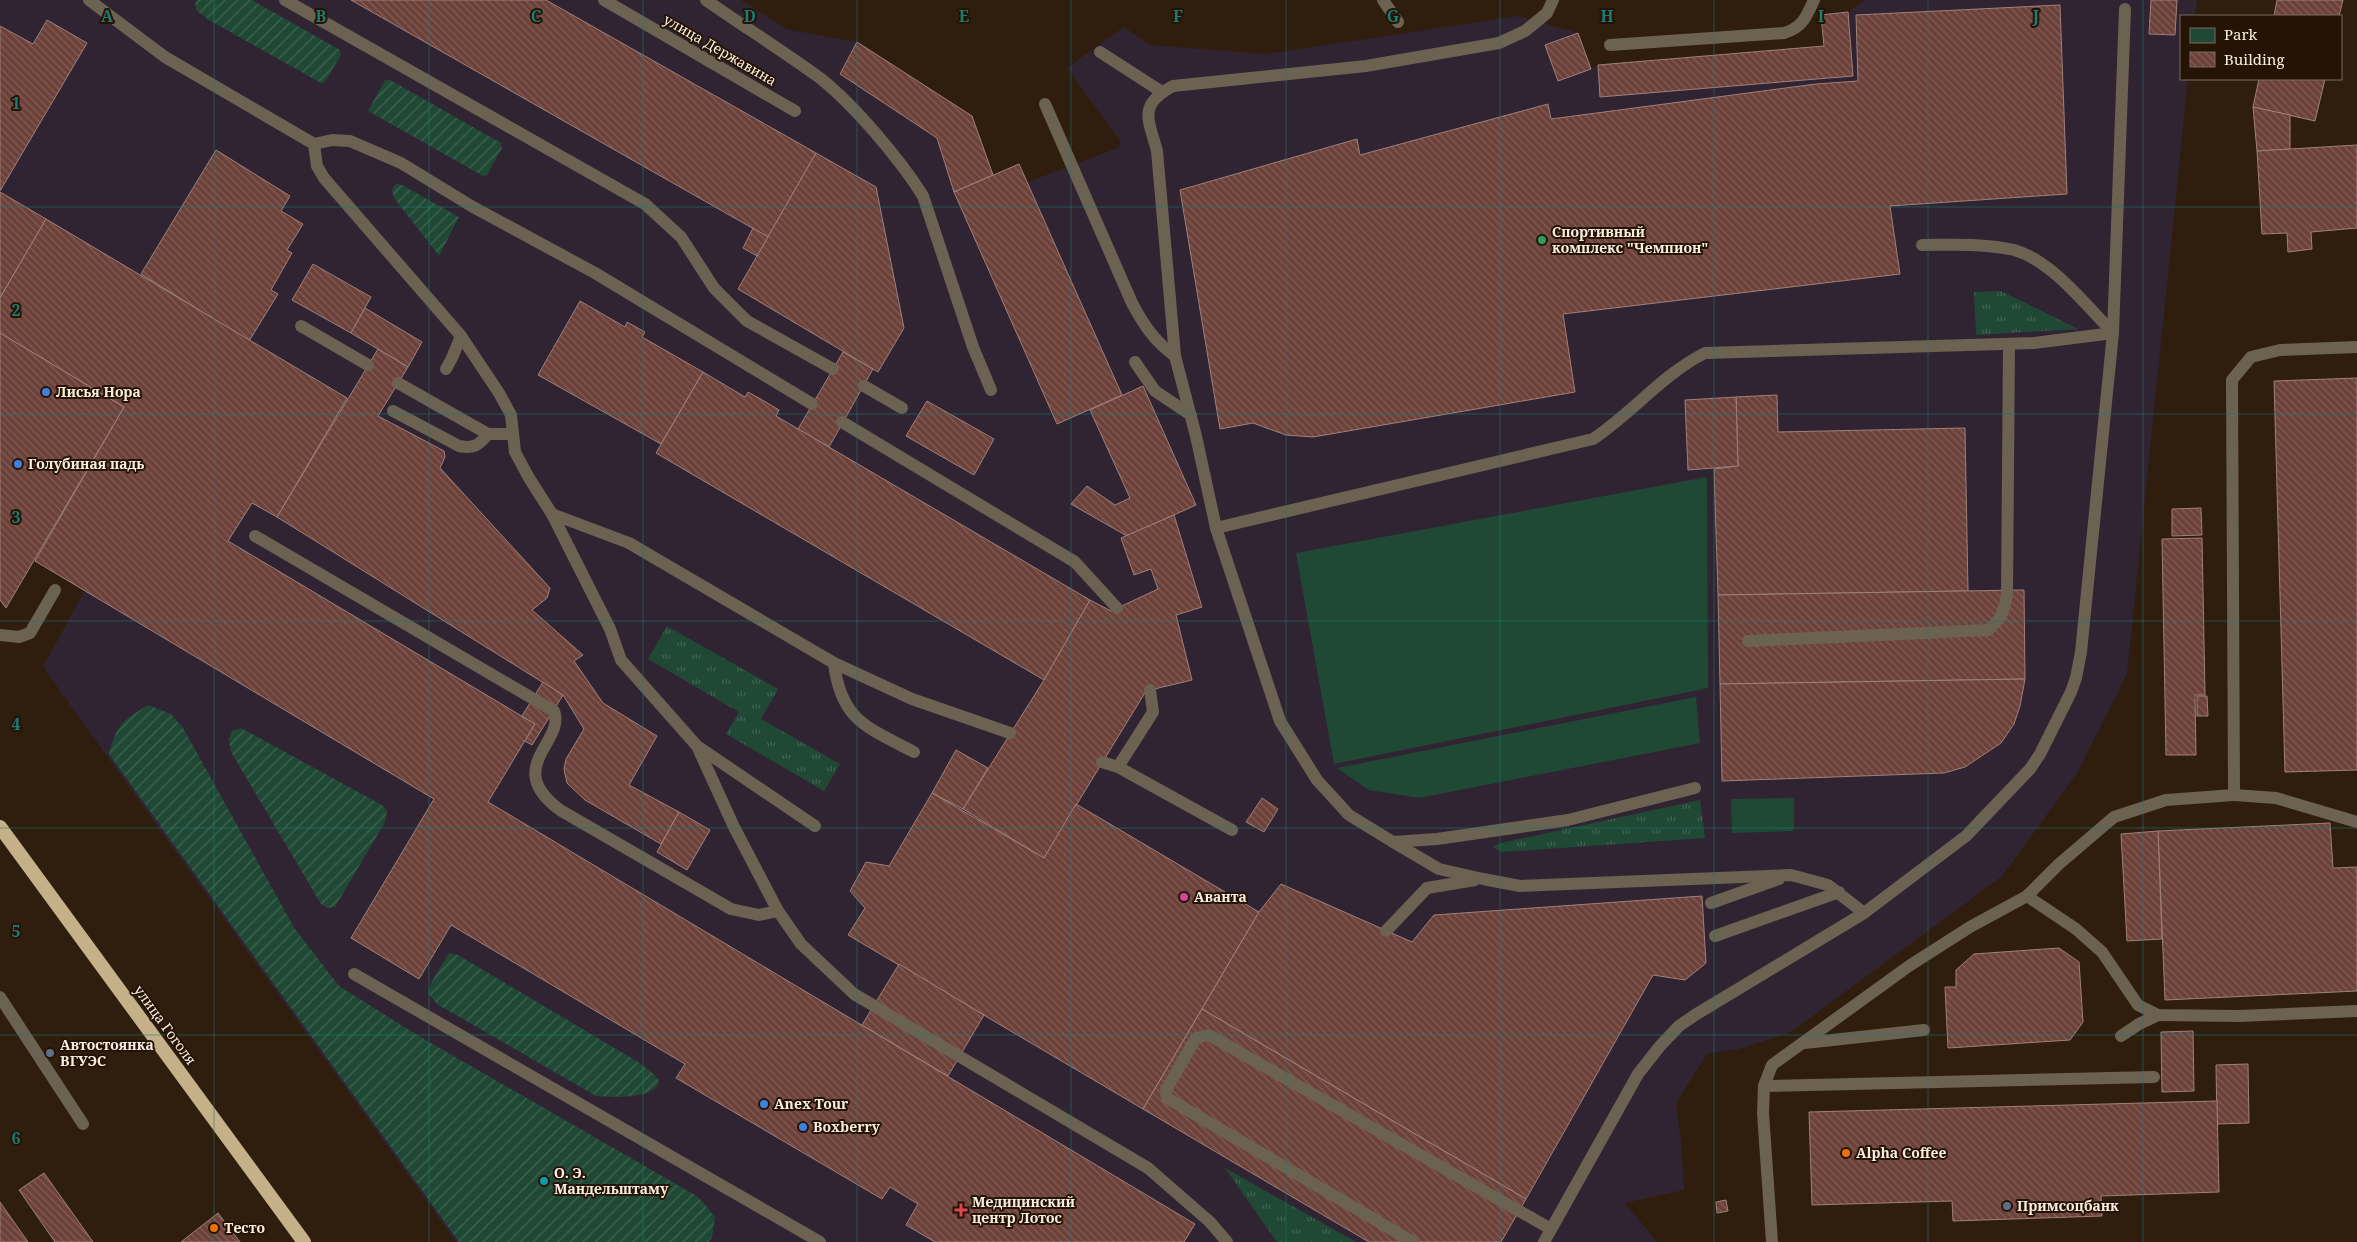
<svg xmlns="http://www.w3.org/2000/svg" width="2357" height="1242" font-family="'Noto Serif',serif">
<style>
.education{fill:#302432}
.grass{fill:url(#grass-tufts)}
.park{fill:#204935}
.garden{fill:url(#garden-furrows)}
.building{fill:url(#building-back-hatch);stroke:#9e807b}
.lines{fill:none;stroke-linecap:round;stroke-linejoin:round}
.service{stroke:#6b6252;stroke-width:12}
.trunk{stroke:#c4b089;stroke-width:14}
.grid{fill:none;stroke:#1b7c74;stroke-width:1;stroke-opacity:0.55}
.leisure-dot{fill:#2e9e5b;stroke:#251405;stroke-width:2}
.shop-dot{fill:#3f7fe0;stroke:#251405;stroke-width:2}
.hotel-dot{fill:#d1479c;stroke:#251405;stroke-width:2}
.service-dot{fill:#5c6f8a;stroke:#251405;stroke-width:2}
.food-dot{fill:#e8710a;stroke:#251405;stroke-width:2}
.culture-dot{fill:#0f9aa8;stroke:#251405;stroke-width:2}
.health-dot{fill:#e0444e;stroke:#251405;stroke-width:2}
.labels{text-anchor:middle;stroke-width:4;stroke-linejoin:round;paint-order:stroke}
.street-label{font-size:14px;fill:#f9ede3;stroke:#251405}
.poi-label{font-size:14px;font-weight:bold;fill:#f9ede3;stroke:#251405;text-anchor:start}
.grid-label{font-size:16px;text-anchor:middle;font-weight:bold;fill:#1b7c74;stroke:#251405;stroke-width:4;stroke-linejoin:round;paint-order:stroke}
</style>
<defs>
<pattern id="grass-tufts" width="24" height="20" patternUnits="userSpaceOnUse" patternTransform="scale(1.25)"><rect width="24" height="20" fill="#204935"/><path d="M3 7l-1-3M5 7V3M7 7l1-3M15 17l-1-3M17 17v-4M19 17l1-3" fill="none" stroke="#416452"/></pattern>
<pattern id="garden-furrows" width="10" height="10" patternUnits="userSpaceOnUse" patternTransform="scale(1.25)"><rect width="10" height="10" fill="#204935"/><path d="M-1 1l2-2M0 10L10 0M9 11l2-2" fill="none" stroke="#416452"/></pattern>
<pattern id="building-back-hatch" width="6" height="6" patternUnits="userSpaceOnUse" patternTransform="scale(1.25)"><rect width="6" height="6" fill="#6c413a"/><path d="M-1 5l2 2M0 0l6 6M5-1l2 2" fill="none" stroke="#825d56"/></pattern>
</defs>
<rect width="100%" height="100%" fill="#2f1e0e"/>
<!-- education -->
<path class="education" d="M0 0H741L786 29 857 42 972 116 993 175 1019 164 1028 182 1120 147 1119 139 1067 68 1124 27 1150 45 1267 54 1518 16 1578 33 1591 68 1598 65 1601 97 1853 76 1848 12 1865 0H2197L2195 16H2181V79H2188L2127 674 2076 775 2002 876 1791 1032 1739 1049 1707 1054 1676 1103 1681 1142 1684 1190 1625 1203 1657 1242H456L43 667 85 590 35 561 6 608 0 600Z"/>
<!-- grass -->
<g class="grass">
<path d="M2001 291 2078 329 1976 335 1974 292Z"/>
<path d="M667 626 778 689 761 719 840 764 824 791 726 734 739 712 648 659Z"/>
<path d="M1700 800 1705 838 1502 852 1493 847 1501 843Z"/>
<path d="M1225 1168 1356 1242H1277Z"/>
</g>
<!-- park -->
<g class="park">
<path d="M1707 477 1708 688 1334 764 1296 553Z"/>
<path d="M1696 697 1700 743 1419 798 1369 790 1337 768Z"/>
<path d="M1794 798V831L1732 833 1731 799Z"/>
</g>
<!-- garden -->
<g class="garden">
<path d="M197 0H252L340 50 341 55 325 82 321 83 209 20 197 11 195 4Z"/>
<path d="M385 80H390L501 143 502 148 487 175 483 176 368 111Z"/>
<path d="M395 184 402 185 459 217 439 256 394 198 392 191Z"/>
<path d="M148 705 171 714 183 728 295 929 339 986 417 1035 695 1195 703 1202 715 1217 712 1237 709 1242H459L109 754C117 723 123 721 148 705Z"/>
<path d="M241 728 382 805 387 811 385 822 335 907 328 908 321 904 231 752 229 739 232 731Z"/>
<path d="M449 953 458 955 638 1062 654 1074 659 1081C655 1100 611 1097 596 1096L437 1004 428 993 432 981Z"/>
</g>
<!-- building -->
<g class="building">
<path d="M351 0H546L816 153 768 237Z"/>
<path d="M2151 0H2177L2175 35 2149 34Z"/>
<path d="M2277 0H2343L2339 16H2274Z"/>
<path d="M2060 5 2067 194 1890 206 1900 274 1563 314 1575 392 1313 437 1286 435 1253 423 1220 429 1180 190 1357 139 1360 155 1548 104 1551 119 1816 84 1858 81 1856 15Z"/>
<path d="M1848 12 1853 76 1600 97 1598 65 1824 46 1821 15Z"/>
<path d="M47 20 87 43 0 191V26L33 44Z"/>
<path d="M1578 33 1591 69 1558 81 1545 45Z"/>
<path d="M857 42 972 116 993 175 954 192 937 138 840 74Z"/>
<path d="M2259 79H2325L2315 121 2253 107Z"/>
<path d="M2253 107 2290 115V149L2257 151Z"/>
<path d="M2357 145V228L2311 232 2312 249 2288 252 2287 233 2262 234 2257 151Z"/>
<path d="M216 150 290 196 281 211 303 224 287 250 292 253 271 290 278 294 249 341 141 274Z"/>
<path d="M816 153 876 187 904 328 878 372 738 289Z"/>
<path d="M1019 164 1122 395 1057 424 954 192Z"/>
<path d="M0 192 46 219 0 298Z"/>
<path d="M46 219 347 398 277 517 252 503 228 541 535 724 488 802 1195 1224 1184 1242H935L906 1225 918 1204 890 1187 882 1199 676 1078 685 1064 451 925 419 979 351 938 434 799 35 561 124 407 0 333V298Z"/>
<path d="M753 228 768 237 757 256 743 248Z"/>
<path d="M313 264 371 297 351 333 292 300Z"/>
<path d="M580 301 625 327 627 322 645 332 642 337 703 372 661 444 538 375Z"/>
<path d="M365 308 422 342 408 367 351 333Z"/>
<path d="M0 333 124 407 6 608 0 600Z"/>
<path d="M378 349 408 367 378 416 444 451 445 457 440 468 550 588 547 598 532 610 583 655 574 661 603 703 657 736 629 785 679 812 661 844 585 800 567 783 564 769 566 759 584 729 563 695 277 517Z"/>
<path d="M843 352 873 369 829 447 798 429Z"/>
<path d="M703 372 745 397 748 392 764 401 779 410 776 416 1090 600 1044 680 656 453Z"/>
<path d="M2357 378V770L2285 772 2274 381Z"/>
<path d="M1143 386 1196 505 1127 536 1071 504 1087 486 1115 505 1130 498 1090 410Z"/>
<path d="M1777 395 1778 432 1965 428 1968 591 1718 595 1714 469 1738 466 1736 397Z"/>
<path d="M1736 397 1738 466 1688 470 1685 400Z"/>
<path d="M927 401 994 439 974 475 906 436Z"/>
<path d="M2201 508 2202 535 2172 536V509Z"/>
<path d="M1174 515 1202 607 1176 615 1192 680 1146 691 1044 858 963 809 1044 680 1090 600 1111 611 1158 589 1151 569 1134 575 1121 538Z"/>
<path d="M2202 538 2205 695H2195L2196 755H2166L2162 539Z"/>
<path d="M2024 590 2025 679 1720 684 1718 595Z"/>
<path d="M2025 679 2020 706 2014 724 2001 743 1965 767 1944 773 1722 781 1720 684Z"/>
<path d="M543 682 563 695 532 745 525 741 535 724 522 716Z"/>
<path d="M2197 696H2207L2208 716H2197Z"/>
<path d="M956 750 988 768 963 809 932 793Z"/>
<path d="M932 793 1044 858 1076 804 1259 912 1143 1109 848 935 865 908 850 891 866 862 889 866Z"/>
<path d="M1262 798 1278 809 1264 832 1246 822Z"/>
<path d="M679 812 710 830 687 870 657 852Z"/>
<path d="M2330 823 2333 868 2357 867V991L2165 1000 2158 831Z"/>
<path d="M2158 831 2162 939 2127 941 2121 834Z"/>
<path d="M1281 884 1412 942 1434 915 1702 896 1706 963 1685 980 1653 975 1526 1199 1202 1009 1259 912Z"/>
<path d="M2059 948 2079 962 2083 1022 2070 1040 1948 1048 1945 987H1956V970L1974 954Z"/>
<path d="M899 964 984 1015 948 1076 862 1025Z"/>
<path d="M1202 1009 1526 1199 1501 1242H1369L1143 1109Z"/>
<path d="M2193 1031 2194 1091 2162 1092 2161 1032Z"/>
<path d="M2248 1064 2249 1123 2217 1124 2216 1065Z"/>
<path d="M2217 1101 2219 1192 2101 1196 2102 1216 1953 1221 1952 1201 1812 1205 1809 1112Z"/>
<path d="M44 1173 93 1242H55L19 1190Z"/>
<path d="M1726 1200 1728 1211 1717 1213 1716 1202Z"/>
<path d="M0 1202 28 1242H0Z"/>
<path d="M218 1213 240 1242H181Z"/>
</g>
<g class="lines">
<!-- service -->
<g class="service">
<path d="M89 0 165 57 314 144 317 166 324 178 461 336 499 393 511 415 515 452 529 478 552 514 610 629 621 660 697 746 734 827 778 911 801 944 854 994 1148 1168 1210 1222 1227 1242"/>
<path d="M285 0 645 204 681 237 714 288 747 321 833 369"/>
<path d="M604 0 795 111"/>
<path d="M706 0C743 26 783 51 820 78 854 105 900 159 923 196L973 347 991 390"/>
<path d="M1383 0 1398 22"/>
<path d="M1553 0 1547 13 1525 31 1499 43 1366 66 1173 86C1138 105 1148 118 1157 151L1175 356 1196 436 1216 528 1280 721 1317 780 1349 815 1393 842 1439 869 1483 879 1520 886 1791 875 1828 885 1864 913"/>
<path d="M1610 45 1784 33C1803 27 1806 17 1814 0"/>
<path d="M1100 52 1162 92"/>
<path d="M1045 104 1132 303C1143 324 1155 342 1175 356"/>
<path d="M314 144 332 140 350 141 401 163 473 207 595 273 812 404"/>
<path d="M1922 245C1952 245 1984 243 2014 250 2051 260 2087 306 2113 333L2125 9"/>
<path d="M301 326 368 365"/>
<path d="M1135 362 1155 391 1191 415"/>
<path d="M446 369 452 358 461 336"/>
<path d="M398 383 488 434H512"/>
<path d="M864 386 902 408"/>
<path d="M393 411 459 446C474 449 479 445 488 434"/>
<path d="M842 422 1075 562 1117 608"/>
<path d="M552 514 629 543 834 663 912 699 1010 733"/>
<path d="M1216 528 1593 439C1632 413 1663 374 1705 353L2034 343 2113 333 2081 652 2076 678 2071 692 2040 754 2030 769 1966 836 1864 913 1695 1015 1679 1026 1660 1046 1638 1074 1544 1242"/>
<path d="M255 536 554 711C566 742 502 767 560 810L731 909 759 915 778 911"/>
<path d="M0 635 19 637 30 633 55 590"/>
<path d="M1748 641 1988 630C2001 620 2004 611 2007 596L2009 344"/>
<path d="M834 663C841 721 867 727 914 752"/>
<path d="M697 746 815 826"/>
<path d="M1102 762 1118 767 1232 830"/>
<path d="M1118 767 1153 712 1150 690"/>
<path d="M2234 795 2276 798 2357 822"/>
<path d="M1393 842 1437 839 1568 820 1695 788"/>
<path d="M2027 896 2076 929 2102 952 2138 1005 2158 1015 2239 1016 2357 1011"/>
<path d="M1711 903 1779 879"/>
<path d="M1386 931 1427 888 1475 880"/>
<path d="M1715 936 1839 892"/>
<path d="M354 974 820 1242"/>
<path d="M0 997 83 1124"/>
<path d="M2121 1036 2139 1024 2158 1015"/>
<path d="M1805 1043 1924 1030"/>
<path d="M1764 1086 2154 1077"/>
<path d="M1413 1242 1167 1098 1166 1090 1196 1038 1209 1035 1551 1229"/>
<path d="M1772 1242 1763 1113 1764 1086 1772 1065 1909 966 1970 927 2027 896 2059 864 2114 817 2166 800 2234 795 2232 380 2251 357 2280 350 2357 347"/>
</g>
<!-- trunk -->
<path class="trunk" d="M0 827 304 1242"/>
</g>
<!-- grid -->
<path class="grid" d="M214 0V1242M429 0V1242M643 0V1242M857 0V1242M1071 0V1242M1286 0V1242M1500 0V1242M1714 0V1242M1928 0V1242M2143 0V1242M0 207H2357M0 414H2357M0 621H2357M0 828H2357M0 1035H2357"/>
<!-- markers -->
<circle class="leisure-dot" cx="1542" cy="240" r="5"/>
<g class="shop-dot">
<circle cx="46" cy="392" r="5"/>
<circle cx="18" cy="464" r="5"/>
<circle cx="764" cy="1104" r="5"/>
<circle cx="803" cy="1127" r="5"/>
</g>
<circle class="hotel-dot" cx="1184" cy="897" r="5"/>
<g class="service-dot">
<circle cx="50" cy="1053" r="5"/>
<circle cx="2007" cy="1206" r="5"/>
</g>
<g class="food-dot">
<circle cx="1846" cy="1153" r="5"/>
<circle cx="214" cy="1228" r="5"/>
</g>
<circle class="culture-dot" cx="544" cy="1181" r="5"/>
<path class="health-dot" d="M958.5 1202.5h5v5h5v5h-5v5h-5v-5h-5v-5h5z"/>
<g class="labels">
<!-- street labels -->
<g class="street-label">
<text transform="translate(720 50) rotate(30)" y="5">улица Державина</text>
<text transform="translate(165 1025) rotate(54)" y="5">улица Гоголя</text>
</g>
<!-- poi labels -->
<g class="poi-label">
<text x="1552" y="237">Спортивный<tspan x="1552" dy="16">комплекс "Чемпион"</tspan></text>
<text x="56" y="397">Лисья Нора</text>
<text x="28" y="469">Голубиная падь</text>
<text x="1194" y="902">Аванта</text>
<text x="60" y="1050">Автостоянка<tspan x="60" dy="16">ВГУЭС</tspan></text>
<text x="774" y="1109">Anex Tour</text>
<text x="813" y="1132">Boxberry</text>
<text x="1856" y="1158">Alpha Coffee</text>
<text x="554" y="1178">О. Э.<tspan x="554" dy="16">Мандельштаму</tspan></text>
<text x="972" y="1207">Медицинский<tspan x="972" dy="16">центр Лотос</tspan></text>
<text x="2017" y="1211">Примсоцбанк</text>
<text x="224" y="1233">Тесто</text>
</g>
</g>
<g class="grid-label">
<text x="107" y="22">A</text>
<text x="321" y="22">B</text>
<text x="536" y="22">C</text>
<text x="750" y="22">D</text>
<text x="964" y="22">E</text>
<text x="1178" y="22">F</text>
<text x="1393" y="22">G</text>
<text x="1607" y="22">H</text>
<text x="1821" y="22">I</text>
<text x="2036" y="22">J</text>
<text x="16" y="109">1</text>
<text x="16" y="316">2</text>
<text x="16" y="523">3</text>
<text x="16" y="730">4</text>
<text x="16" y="937">5</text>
<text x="16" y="1144">6</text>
</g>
<!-- legend -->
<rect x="2180" y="15" width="162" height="65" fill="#251405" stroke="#7a6b5e"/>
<rect x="2190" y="28" width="25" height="15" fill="#204935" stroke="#7a6b5e"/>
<text x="2224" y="40" font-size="15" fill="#f9ede3">Park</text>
<rect x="2190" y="52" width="25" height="15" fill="url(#building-back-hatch)" stroke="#7a6b5e"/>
<text x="2224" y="65" font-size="15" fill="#f9ede3">Building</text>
</svg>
